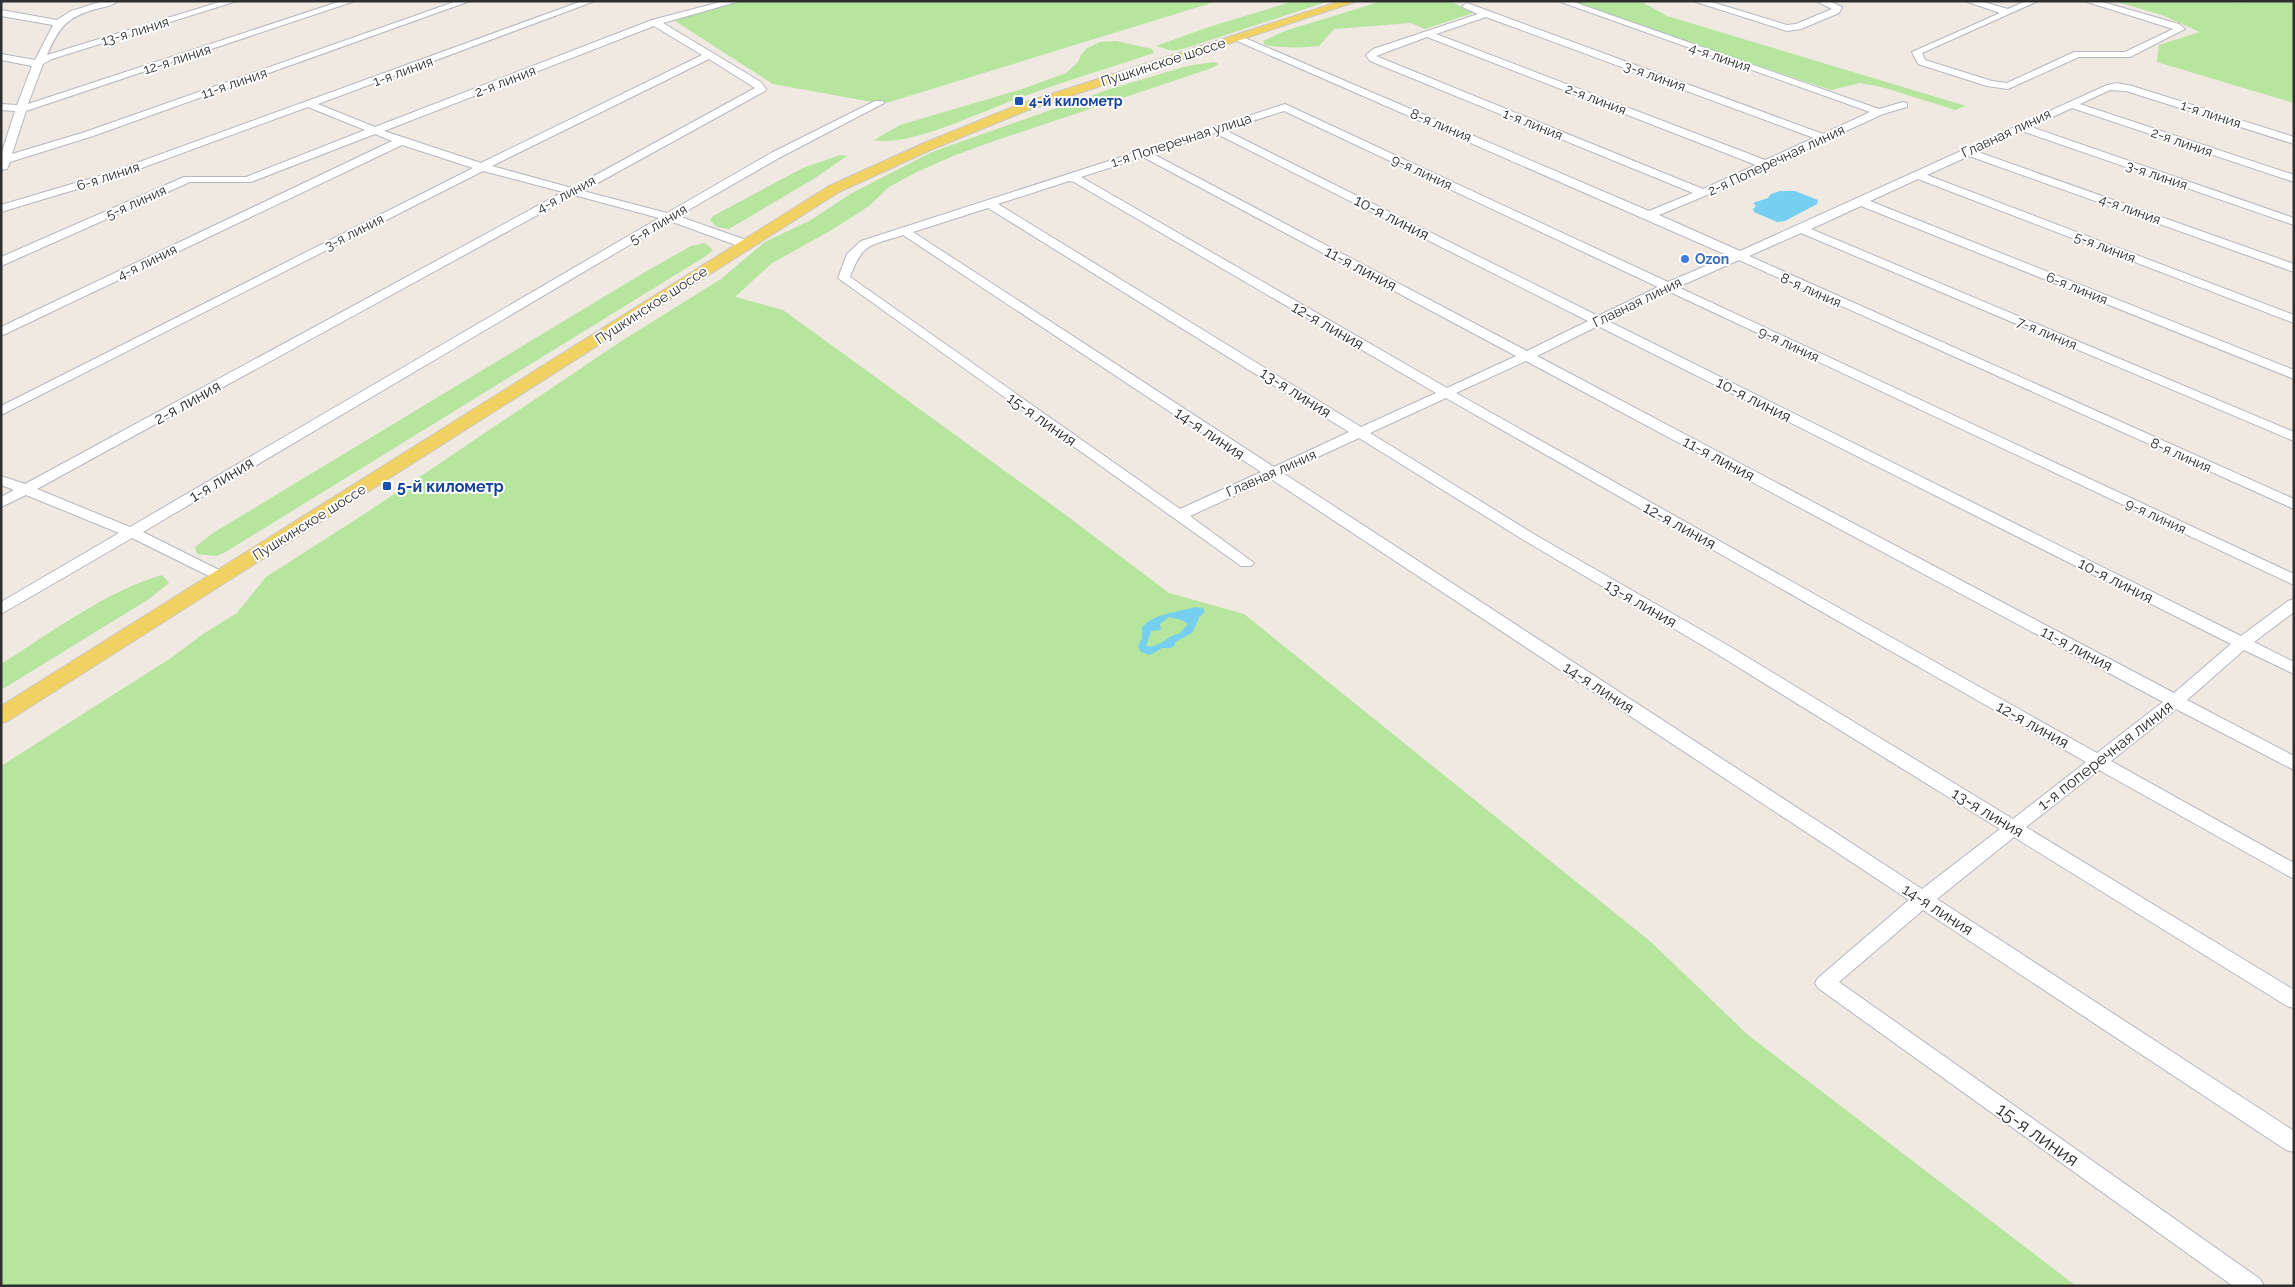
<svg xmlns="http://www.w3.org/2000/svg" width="2295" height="1287" font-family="Raleway,sans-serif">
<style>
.green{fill:#b6e59e}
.water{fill:#75cff0;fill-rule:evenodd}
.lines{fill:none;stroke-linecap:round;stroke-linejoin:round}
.minor-casing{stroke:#b4b7c1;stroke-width:2}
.major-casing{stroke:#c9c9c9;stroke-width:2}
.minor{fill:#fff;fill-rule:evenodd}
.major{fill:#f2d163;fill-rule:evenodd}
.transit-dot{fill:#1a4fb4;stroke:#fff;stroke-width:2}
.shop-dot{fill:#3f7fe0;stroke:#fff;stroke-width:2}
.labels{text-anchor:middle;stroke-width:4;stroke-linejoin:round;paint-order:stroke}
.far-street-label{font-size:14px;fill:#2e2e2e;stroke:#fff}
.far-transit-label{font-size:14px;font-weight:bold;fill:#164399;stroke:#fff;text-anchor:start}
.far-shop-label{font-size:14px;font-weight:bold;fill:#366cbe;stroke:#fff;text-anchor:start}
.street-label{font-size:16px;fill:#2e2e2e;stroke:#fff}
.transit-label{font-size:16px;font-weight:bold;fill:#164399;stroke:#fff;text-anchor:start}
.near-street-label{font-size:19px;fill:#2e2e2e;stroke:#fff}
</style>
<rect width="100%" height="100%" fill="#efe9e1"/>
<!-- green -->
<g class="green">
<path d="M745 1H1218L883 104 773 84 672 19Z"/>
<path d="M1294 1H1329L1186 48 1173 51 1156 46 1209 27Z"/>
<path d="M1382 1H1453L1452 2 1473 13 1425 29 1411 23 1334 29 1319 46C1301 48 1283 48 1265 45L1263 41 1285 31Z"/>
<path d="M1565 1H1640L1667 16 1966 106 1955 110 1882 87 1860 83 1831 90Z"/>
<path d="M2114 1H2226L2240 3 2245 1H2294V103L2157 62 2159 45 2200 32 2162 15Z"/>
<path d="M1116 41 1152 49 1154 53C1108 68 1062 82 1016 99 983 111 907 148 874 140L900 125 1022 89 1066 73 1078 62 1081 55 1087 48 1100 42Z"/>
<path d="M1214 62 1219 64 1209 69 997 140 953 156 917 172 889 187 869 206 830 231 772 263 735 297 783 310 1063 513 1169 593 1244 614 1651 942 1748 1035 2076 1286H1V766L171 658 203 634 237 613 266 577 369 511 620 342 721 279 765 242 811 220 852 193 932 152 1110 89 1187 66Z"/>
<path d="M840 155 847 156 815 178 729 229 717 227 710 220 713 216 803 168Z"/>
<path d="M705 243 713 250 706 256 224 553 216 556 197 554 195 547 213 533 640 275 691 246Z"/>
<path d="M162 575 169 583 149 599 1 690V664C49 634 108 590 162 575Z"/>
</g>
<!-- water -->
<g class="water">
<path d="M1780 191H1795L1818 200 1817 204 1785 221 1777 222 1754 212 1753 209 1756 206 1753 203 1768 198 1771 194Z"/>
<path d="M1195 607 1203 608 1205 612 1200 616 1192 633 1175 642V645L1171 648H1162L1150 655 1141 652 1138 647 1142 638V627C1156 613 1176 613 1195 607ZM1169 617 1182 620 1188 624 1179 634C1167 635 1160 649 1146 646L1151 631 1161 630 1160 624Z"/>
</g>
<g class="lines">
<defs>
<g id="minor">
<path d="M103 1H118C112 6 104 7 96 9 67 17 59 27 47 55L223 1H237L52 59 43 64 28 104 341 1H355L26 111 12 154 85 132 457 1H470L93 136 10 162 7 169 1 170V155L15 111 1 110V104L17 105 32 66 1 60V54L35 60 53 25 1 16V10L57 20 71 11Z"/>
<path d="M582 1H595L318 104 375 127 652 20 724 1H740L663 23 761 82 766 89 765 91 583 191 667 213 771 153 875 101H883L884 103 779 158 678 216 749 241 751 244 749 247H741L670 221 143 532 227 574 230 577 227 580H217L132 538 1 614V602L119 533 26 495 1 507V497L14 490 1 485V476L25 484 563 192 483 171 1 415V406L473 168 402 145 1 336V327L392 141 375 134 251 182H190L1 266V257L184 177H246L365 130 308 107 117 177 1 212V205L109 173ZM654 26 702 55 481 163 384 131ZM709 59 755 88 572 188 492 166ZM574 195 659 218 130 527 37 489Z"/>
<path d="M1558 1H1571L1879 109 1903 102 1907 103V107L1883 114 1707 195 1659 215 1740 251 1961 151 1962 149 1968 148 2107 85 2117 83 2132 86 2294 137V144L2126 91 2110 90 2080 104 2294 175V182L2072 108 2031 127 2294 218V225L2022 131 1978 152 2294 264V272L1969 156 1927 175 2294 315V323L1918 179 1870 201 2294 370V379L1861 206 1811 229 2294 432V441L1801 233 1749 256 2294 499V509L1739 260 1678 287 2294 574V585L1668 291 1608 321 2241 636 2288 601 2294 599V612L2254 642 2294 662V674L2244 650 2187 700 2294 756V770L2176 709 2111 761 2294 863V879L2099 770 2026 827 2294 990V1008L2287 1006 2014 837 1937 899 2294 1131V1152L2286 1150 1923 910 1839 982 2260 1279 2264 1286H2233L1818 988 1815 983 1818 978 1909 900 1271 479 1190 516 1254 563 1251 566H1241L838 278 847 254 861 241 1285 104 1668 282 1729 256 1235 40V36L1238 35 1649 211 1693 193 1370 61 1366 55 1373 49 1478 14 1464 8 1462 6 1467 3 1823 134 1870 112ZM1486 17 1814 138 1765 160 1436 34ZM1427 37 1756 165 1703 189 1376 56ZM1284 111 1658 287 1598 316 1225 130ZM1215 133 1588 321 1527 351 1153 154ZM1143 157 1516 356 1447 388 1081 177ZM1069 181 1074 182 1436 393 1361 427 998 204ZM988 208 1349 432 1274 467 913 232ZM903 235 1261 472 1180 509 850 277C863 242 870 246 903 235ZM1598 326 2231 644 2174 693 1537 356ZM1526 361 2163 702 2097 753 1456 393ZM1446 398 2086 762 2013 819 1729 646 1537 536 1370 433ZM1359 438 1527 542 1717 654 2000 829 1922 889 1283 473Z"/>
<path d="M1693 1H1708L1787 25 1796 24 1832 9 1816 1H1829L1842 7 1839 13 1801 29 1787 31Z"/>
<path d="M1965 1H1980L2008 9 2026 1H2038L1922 53 1925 60 1992 81 2007 83 2074 52H2125L2173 29 2084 1H2099L2179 24 2185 29 2130 57H2079L2008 89 1987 86 1918 64 1912 52 2000 13Z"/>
</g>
<path id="major" d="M1341 1H1358L1028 110 933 149 839 192 8 721 1 723V706L829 186 924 143 1020 104Z"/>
</defs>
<!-- minor casing -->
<use href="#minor" class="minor-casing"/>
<!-- major casing -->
<use href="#major" class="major-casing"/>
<!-- minor -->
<use href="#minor" class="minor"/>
<!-- major -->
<use href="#major" class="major"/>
</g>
<!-- markers -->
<g class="transit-dot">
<rect x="1014" y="96" width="10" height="10" rx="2.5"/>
<rect x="382" y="481" width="10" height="10" rx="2.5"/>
</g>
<circle class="shop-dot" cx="1685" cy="259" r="5"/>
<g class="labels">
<!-- far-street labels -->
<g class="far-street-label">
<text transform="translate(135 31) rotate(-17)" y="5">13-я линия</text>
<text transform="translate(1720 57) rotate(19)" y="5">4-я линия</text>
<text transform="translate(177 59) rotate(-18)" y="5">12-я линия</text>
<text transform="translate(1163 62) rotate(-18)" y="5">Пушкинское шоссе</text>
<text transform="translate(403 71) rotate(-20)" y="5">1-я линия</text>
<text transform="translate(1655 76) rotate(20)" y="5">3-я линия</text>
<text transform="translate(505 81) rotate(-21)" y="5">2-я линия</text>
<text transform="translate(234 83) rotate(-19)" y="5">11-я линия</text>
<text transform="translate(1596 99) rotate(21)" y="5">2-я линия</text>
<text transform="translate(2211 114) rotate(18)" y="5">1-я линия</text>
<text transform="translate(1533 124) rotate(22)" y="5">1-я линия</text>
<text transform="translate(1441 125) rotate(23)" y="5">8-я линия</text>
<text transform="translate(2006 133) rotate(-25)" y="5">Главная линия</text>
<text transform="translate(1181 140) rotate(-18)" y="5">1-я Поперечная улица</text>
<text transform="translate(2182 142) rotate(19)" y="5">2-я линия</text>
<text transform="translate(1776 160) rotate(-25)" y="5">2-я Поперечная линия</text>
<text transform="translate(1422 172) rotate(25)" y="5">9-я линия</text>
<text transform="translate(2157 175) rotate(19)" y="5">3-я линия</text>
<text transform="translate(108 176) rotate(-18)" y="5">6-я линия</text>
<text transform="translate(566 194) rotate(-28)" y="5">4-я линия</text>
<text transform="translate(136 202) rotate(-24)" y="5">5-я линия</text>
<text transform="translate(2130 209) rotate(20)" y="5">4-я линия</text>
<text transform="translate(658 224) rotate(-31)" y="5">5-я линия</text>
<text transform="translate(354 232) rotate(-27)" y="5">3-я линия</text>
<text transform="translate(2105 247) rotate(21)" y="5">5-я линия</text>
<text transform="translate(147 262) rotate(-26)" y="5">4-я линия</text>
<text transform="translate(2077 288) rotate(22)" y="5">6-я линия</text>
<text transform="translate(1811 290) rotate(24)" y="5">8-я линия</text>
<text transform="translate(1637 302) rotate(-26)" y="5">Главная линия</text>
<text transform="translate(651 305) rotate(-33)" y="5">Пушкинское шоссе</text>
<text transform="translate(2047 333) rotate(23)" y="5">7-я линия</text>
<text transform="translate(1789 344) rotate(25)" y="5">9-я линия</text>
<text transform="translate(2181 455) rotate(24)" y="5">8-я линия</text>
<text transform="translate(1271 473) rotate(-24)" y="5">Главная линия</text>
<text transform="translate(2156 516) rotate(25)" y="5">9-я линия</text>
<text transform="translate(309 522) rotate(-32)" y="5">Пушкинское шоссе</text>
</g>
<!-- far-transit labels -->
<g class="far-transit-label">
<text x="1029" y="106">4-й километр</text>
</g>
<!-- far-shop labels -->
<g class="far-shop-label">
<text x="1695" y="264">Ozon</text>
</g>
<!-- street labels -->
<g class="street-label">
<text transform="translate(1392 217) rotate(27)" y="6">10-я линия</text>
<text transform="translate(1361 268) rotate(28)" y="6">11-я линия</text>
<text transform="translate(1328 325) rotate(30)" y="6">12-я линия</text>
<text transform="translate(1296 392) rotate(32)" y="6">13-я линия</text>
<text transform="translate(1754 399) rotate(27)" y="6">10-я линия</text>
<text transform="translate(187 402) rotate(-29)" y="6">2-я линия</text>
<text transform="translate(1042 419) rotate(35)" y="6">15-я линия</text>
<text transform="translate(1210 433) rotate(34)" y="6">14-я линия</text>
<text transform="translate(1719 458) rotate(28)" y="6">11-я линия</text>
<text transform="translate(221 479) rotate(-31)" y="6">1-я линия</text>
<text transform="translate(1680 525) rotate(29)" y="6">12-я линия</text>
<text transform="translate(2116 580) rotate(27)" y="6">10-я линия</text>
<text transform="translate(1641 603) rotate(30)" y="6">13-я линия</text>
<text transform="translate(2077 648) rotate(28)" y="6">11-я линия</text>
<text transform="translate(1599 687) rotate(33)" y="6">14-я линия</text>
<text transform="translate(2033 724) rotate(29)" y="6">12-я линия</text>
<text transform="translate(2105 755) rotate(-38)" y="6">1-я поперечная линия</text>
<text transform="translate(1988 812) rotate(31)" y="6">13-я линия</text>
<text transform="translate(1938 909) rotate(33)" y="6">14-я линия</text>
</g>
<!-- transit labels -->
<g class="transit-label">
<text x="397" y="492">5-й километр</text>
</g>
<!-- near-street labels -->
<g class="near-street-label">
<text transform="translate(2038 1134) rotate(35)" y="7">15-я линия</text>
</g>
</g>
<!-- border -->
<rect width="2295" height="1287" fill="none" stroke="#2e2e2e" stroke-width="5"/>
</svg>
